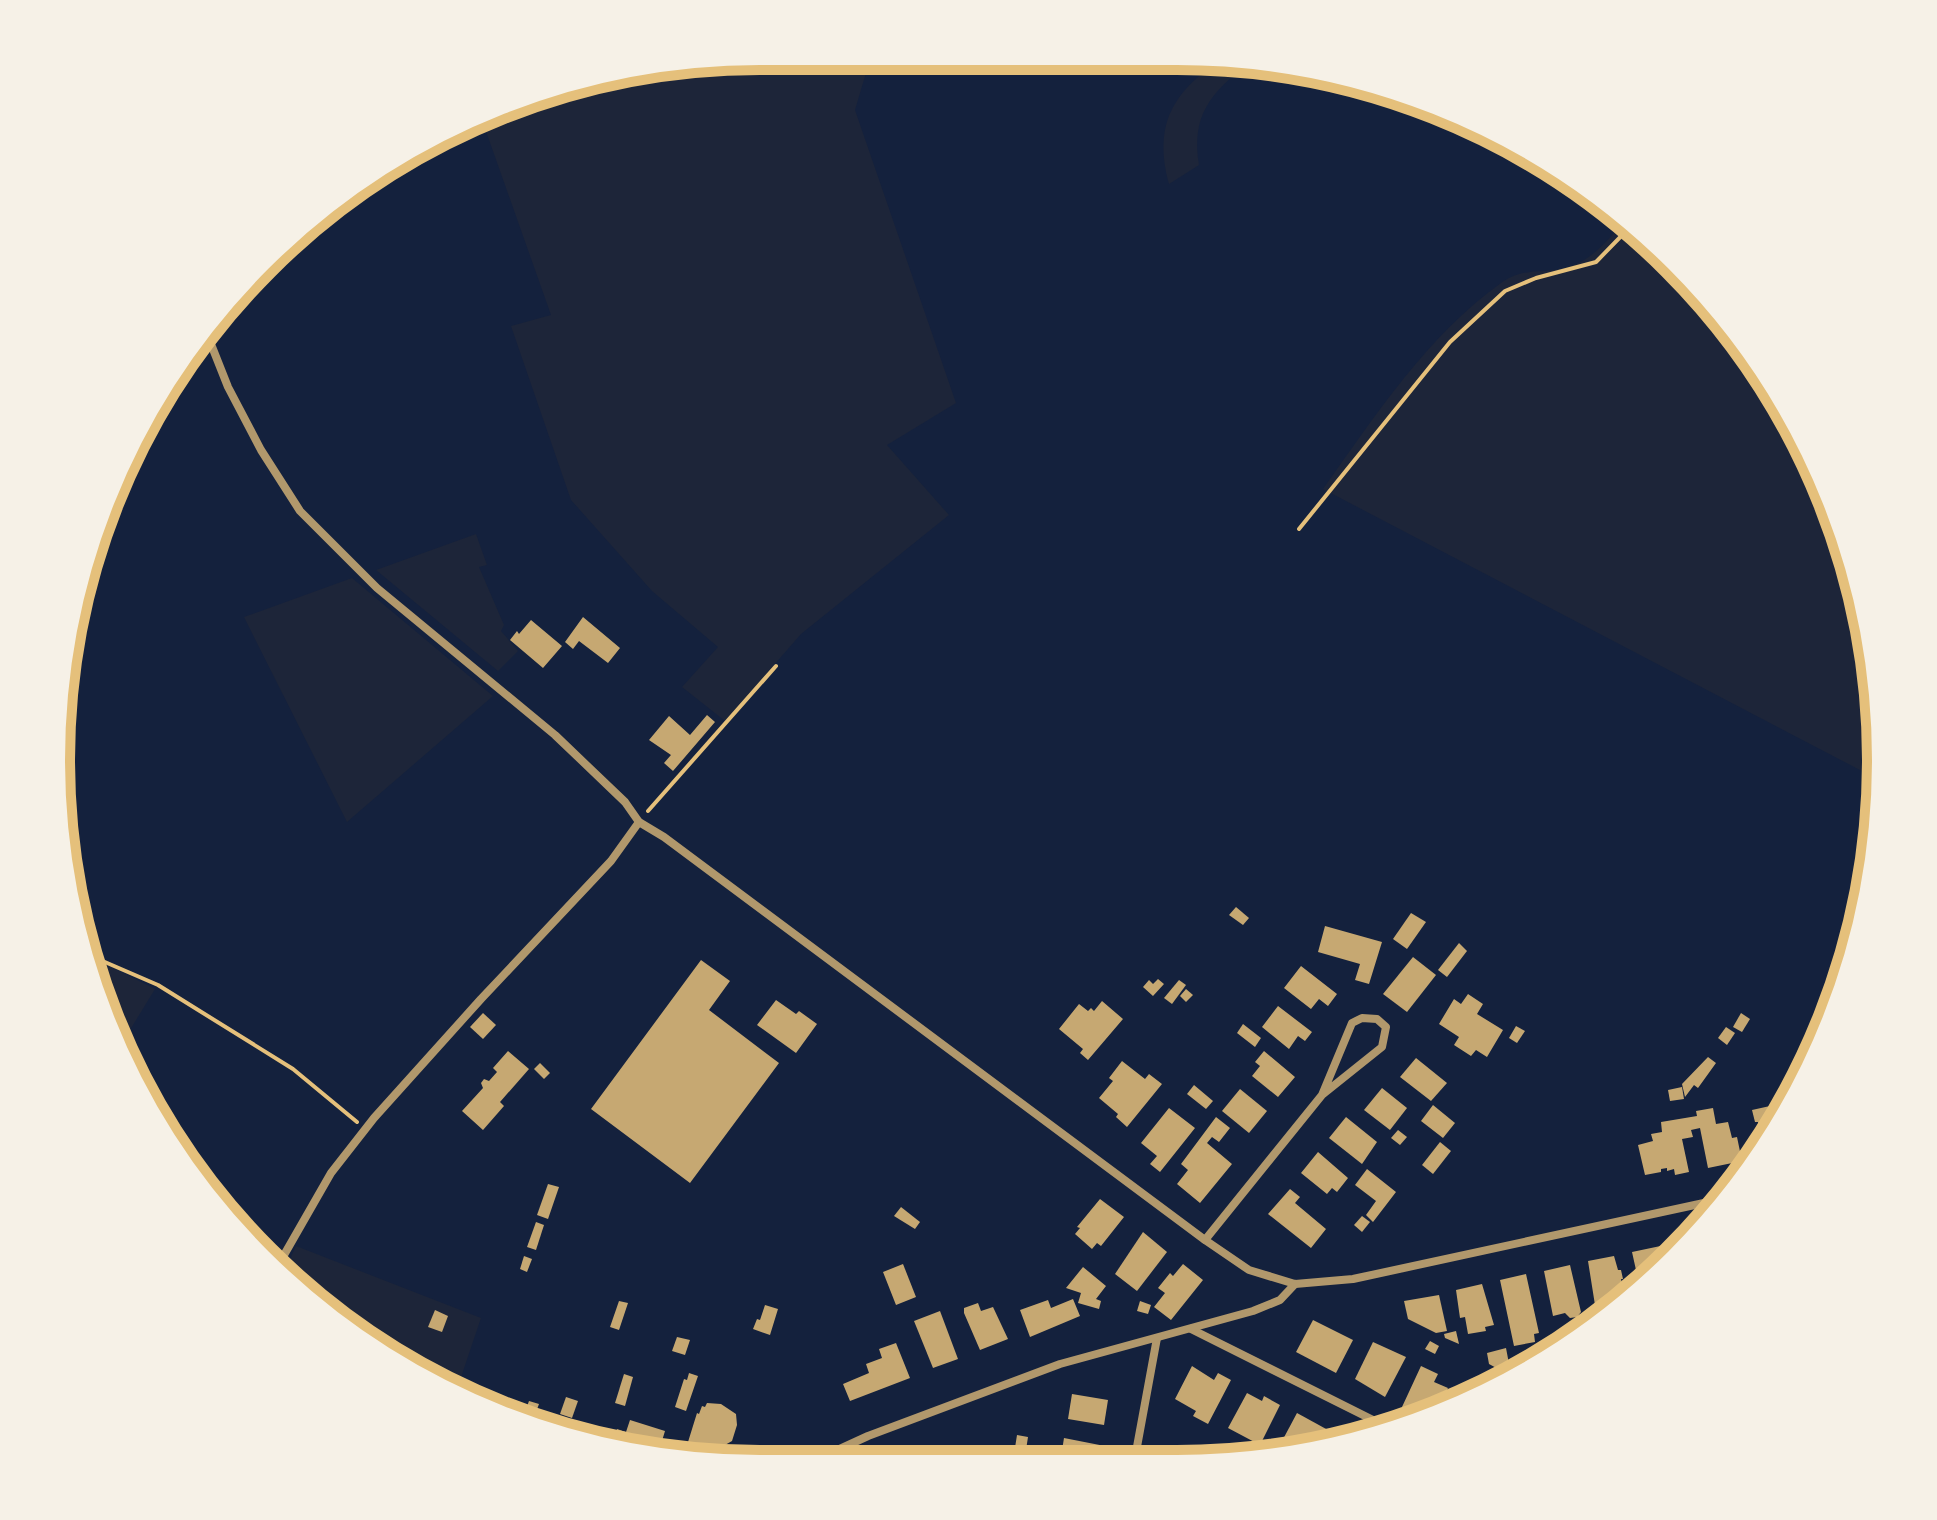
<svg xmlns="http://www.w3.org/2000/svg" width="1937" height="1520" font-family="'Alegreya Sans',sans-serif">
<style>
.green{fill:#1d2539}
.building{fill:#c6a872}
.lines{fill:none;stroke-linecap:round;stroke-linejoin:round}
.path{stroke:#e5c07b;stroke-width:4}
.minor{stroke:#b1986c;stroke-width:8}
.rim{fill:none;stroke:#e5c07b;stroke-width:10}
</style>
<rect width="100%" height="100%" fill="#14213d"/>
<!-- green -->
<g class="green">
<path d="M760 56H871L855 110 956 403 887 445 949 515 801 634 725 721 682 687 718 647 652 591 571 500 511 326 551 315 482 120 577 80Z"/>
<path d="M1223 58 1249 63C1210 93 1191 116 1199 165L1169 184C1153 123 1173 92 1223 58Z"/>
<path d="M1625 220 1707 296 1786 408 1843 533 1875 668 1879 780 1323 489C1375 416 1427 336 1501 283 1524 267 1540 274 1565 268 1592 261 1608 240 1625 220Z"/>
<path d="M476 534 487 565 479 567 504 625 501 631 518 651 498 671 376 570Z"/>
<path d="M352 578 493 696 347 822 244 617Z"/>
<path d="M85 954 155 989 122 1043Z"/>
<path d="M296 1246 481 1318 456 1392 369 1345 283 1275Z"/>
</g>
<!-- building -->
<g class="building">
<path d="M583 617 620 648 608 663 579 641 573 649 565 642Z"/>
<path d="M531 620 562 646 543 668 510 640 517 631 519 634Z"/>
<path d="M707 715 715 722 673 771 664 763 671 755 649 740 669 716 690 735Z"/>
<path d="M1855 882 1866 889 1864 901 1850 892Z"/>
<path d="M1236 907 1249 918 1243 925 1229 915Z"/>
<path d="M1411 913 1426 922 1407 949 1393 939Z"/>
<path d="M1325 926 1382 942 1369 984 1355 980 1360 964 1318 952Z"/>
<path d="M1459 943 1467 951 1447 977 1438 970Z"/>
<path d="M1413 957 1436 975 1407 1012 1383 994Z"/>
<path d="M701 960 730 981 709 1010 779 1063 690 1183 591 1109Z"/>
<path d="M1301 966 1337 994 1328 1006 1319 999 1311 1009 1284 988Z"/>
<path d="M1158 979 1164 984 1153 996 1143 987 1149 980 1153 984Z"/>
<path d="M1179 980 1186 985 1172 1004 1164 998Z"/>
<path d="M1186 989 1193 995 1186 1002 1180 996Z"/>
<path d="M1468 994 1483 1004 1477 1014 1503 1030 1487 1057 1476 1050 1471 1056 1454 1045 1459 1037 1439 1024 1454 999 1461 1004Z"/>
<path d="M776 1000 796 1014 799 1011 817 1024 796 1053 757 1025Z"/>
<path d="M1102 1001 1123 1019 1088 1060 1080 1053 1083 1049 1059 1029 1079 1004 1088 1011 1091 1008 1094 1011Z"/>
<path d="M1278 1006 1312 1032 1305 1041 1298 1036 1289 1049 1262 1027Z"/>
<path d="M483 1013 496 1025 483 1039 470 1027Z"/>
<path d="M1741 1013 1750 1019 1742 1032 1733 1027Z"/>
<path d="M1243 1024 1261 1038 1255 1047 1237 1033Z"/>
<path d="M1516 1026 1525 1031 1517 1043 1509 1038Z"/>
<path d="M1726 1027 1735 1033 1727 1045 1718 1038Z"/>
<path d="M508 1051 529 1069 500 1102 504 1106 483 1130 462 1111 483 1088 481 1083 484 1079 489 1081 497 1072 493 1068Z"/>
<path d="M1264 1051 1295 1077 1278 1097 1252 1076 1260 1066 1255 1062Z"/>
<path d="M1708 1057 1716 1063 1698 1088 1694 1085 1685 1097 1682 1084Z"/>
<path d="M1416 1058 1447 1083 1431 1101 1400 1077Z"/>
<path d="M1122 1061 1145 1079 1149 1074 1162 1084 1127 1127 1116 1117 1118 1114 1099 1098 1113 1081 1109 1078Z"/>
<path d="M540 1063 550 1073 544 1079 534 1069Z"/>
<path d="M1194 1085 1213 1101 1206 1109 1187 1094Z"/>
<path d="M1682 1087 1684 1099 1670 1101 1668 1090Z"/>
<path d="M1382 1088 1407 1108 1390 1130 1364 1110Z"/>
<path d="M1240 1089 1267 1111 1249 1133 1222 1111Z"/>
<path d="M1433 1105 1455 1123 1443 1138 1421 1121Z"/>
<path d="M1770 1106 1772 1117 1781 1115 1762 1145 1758 1122H1755L1752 1110Z"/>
<path d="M1169 1108 1195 1128 1160 1172 1150 1164 1157 1156 1141 1143Z"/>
<path d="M1713 1108 1716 1124 1728 1122 1732 1138 1737 1137 1742 1161 1708 1168 1700 1128 1691 1130 1693 1137 1682 1139 1689 1172 1675 1175 1674 1169 1667 1171V1168L1661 1169V1172L1645 1175 1638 1145 1653 1141 1651 1134 1662 1132 1661 1122 1697 1116 1696 1111Z"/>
<path d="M1216 1117 1230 1128 1219 1142 1212 1137 1207 1143 1232 1164 1200 1203 1177 1184 1188 1170 1181 1164Z"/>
<path d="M1346 1117 1377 1142 1362 1164 1329 1138Z"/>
<path d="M1398 1130 1407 1137 1400 1145 1391 1138Z"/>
<path d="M1440 1142 1451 1151 1433 1174 1422 1165Z"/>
<path d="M1318 1152 1348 1178 1337 1192 1332 1188 1327 1194 1301 1173Z"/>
<path d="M1367 1169 1396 1192 1373 1222 1366 1215 1376 1201 1355 1185Z"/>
<path d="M548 1184 559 1187 548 1219 537 1215Z"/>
<path d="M1290 1189 1300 1197 1295 1203 1326 1229 1311 1248 1268 1214Z"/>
<path d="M1100 1199 1124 1217 1101 1246 1097 1243 1092 1249 1075 1234 1080 1228 1077 1227Z"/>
<path d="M901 1207 920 1222 915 1229 894 1216Z"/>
<path d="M1362 1216 1370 1222 1362 1232 1354 1225Z"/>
<path d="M536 1222 544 1225 536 1250 527 1247Z"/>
<path d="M1143 1232 1167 1252 1137 1291 1115 1274Z"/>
<path d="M1670 1244 1672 1256 1632 1296 1628 1281 1638 1279 1632 1252Z"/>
<path d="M524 1256 532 1259 527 1272 520 1269Z"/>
<path d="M1614 1256 1618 1270H1621L1623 1279H1621L1625 1299 1618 1306 1599 1310 1598 1305H1595L1588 1261Z"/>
<path d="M903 1264 916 1297 896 1305 883 1272Z"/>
<path d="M1183 1264 1203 1280 1171 1320 1154 1307 1165 1293 1158 1288 1170 1273 1173 1276Z"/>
<path d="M1570 1265 1581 1312 1577 1317 1570 1318 1565 1313 1553 1316 1544 1271Z"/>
<path d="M1083 1267 1106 1286 1096 1299 1101 1301 1099 1309 1078 1303 1081 1293 1066 1288Z"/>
<path d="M1526 1274 1539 1333 1534 1334 1535 1342 1514 1346 1500 1280Z"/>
<path d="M1482 1284 1494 1325 1485 1327 1486 1331 1468 1334 1465 1317 1460 1318 1456 1290Z"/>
<path d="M1439 1295 1447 1331 1436 1333 1408 1319 1404 1301Z"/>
<path d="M1073 1299 1080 1316 1030 1337 1020 1310 1048 1300 1051 1308Z"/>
<path d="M619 1301 628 1303 619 1330 610 1327Z"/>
<path d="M1140 1301 1151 1305 1148 1314 1137 1311Z"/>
<path d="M978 1303 981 1311 993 1307 1008 1339 980 1350 964 1313V1308Z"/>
<path d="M765 1305 778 1309 770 1335 753 1329 757 1319 760 1320Z"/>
<path d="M435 1310 448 1316 442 1332 428 1327Z"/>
<path d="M940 1311 958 1359 933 1368 914 1321Z"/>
<path d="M1313 1320 1353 1340 1336 1373 1296 1352Z"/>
<path d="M1456 1331 1459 1344 1445 1338 1444 1334Z"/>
<path d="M677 1337 690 1340 685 1355 672 1351Z"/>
<path d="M1430 1341 1439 1346 1435 1354 1425 1349Z"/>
<path d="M1373 1342 1406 1357 1385 1397 1355 1379Z"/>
<path d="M896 1343 910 1378 850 1401 843 1384 869 1373 866 1364 882 1358 879 1349Z"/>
<path d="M1506 1348 1510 1369 1512 1366 1524 1372 1513 1377 1489 1364 1487 1353Z"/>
<path d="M1192 1366 1214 1380 1218 1373 1231 1380 1208 1424 1193 1416 1196 1411 1175 1399Z"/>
<path d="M1421 1366 1438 1374 1434 1382 1448 1388 1436 1412 1423 1417 1402 1407Z"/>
<path d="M689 1373 698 1376 686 1411 675 1407 684 1379 687 1380Z"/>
<path d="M624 1374 633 1377 625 1406 615 1403Z"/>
<path d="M1247 1393 1262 1401 1264 1396 1280 1405 1260 1445 1228 1428Z"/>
<path d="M1072 1394 1108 1400 1104 1425 1068 1419Z"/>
<path d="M566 1397 578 1401 572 1418 560 1414Z"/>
<path d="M529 1401 539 1404 533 1420 523 1417Z"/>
<path d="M707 1403 721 1404 736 1414 737 1425 732 1441 725 1445 724 1449 688 1442 697 1413 699 1414 702 1406 705 1407Z"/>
<path d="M1297 1413 1328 1430 1322 1443 1292 1449 1281 1443Z"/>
<path d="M630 1420 665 1431 658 1454 611 1447 617 1429 626 1432Z"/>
<path d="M1017 1435 1028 1437 1024 1463H974L977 1447 1014 1454Z"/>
<path d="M1064 1438 1120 1449 1117 1463H1060Z"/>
</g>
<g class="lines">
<!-- path -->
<g class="path">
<path d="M1299 529 1450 342 1505 291 1536 278 1596 262 1631 226"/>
<path d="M648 811 776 666"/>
<path d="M84 953 158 985 293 1069 357 1122"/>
</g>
<!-- minor -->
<g class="minor">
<path d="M207 334 228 387 261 450 300 511 377 588 555 735 625 802 639 822 664 837 1205 1240 1249 1270 1295 1284 1353 1279 1727 1198"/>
<path d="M1205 1240 1322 1095 1352 1023 1362 1018 1377 1019 1386 1027 1382 1047 1322 1095"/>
<path d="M276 1269 331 1173 374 1118 481 999 611 861 639 822"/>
<path d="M1191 1329 1391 1429"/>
<path d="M1134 1463 1157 1338"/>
<path d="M807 1464 868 1436 1060 1364 1253 1311 1280 1300 1295 1284"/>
</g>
</g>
<!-- crop -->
<path d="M0 0H1937V1520H0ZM760 70H1177A690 690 0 0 1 1867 760V760A690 690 0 0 1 1177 1450H760A690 690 0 0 1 70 760V760A690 690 0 0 1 760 70Z" fill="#f6f1e7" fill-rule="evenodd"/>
<path class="rim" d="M760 70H1177A690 690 0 0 1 1867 760V760A690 690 0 0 1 1177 1450H760A690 690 0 0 1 70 760V760A690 690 0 0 1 760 70Z"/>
</svg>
